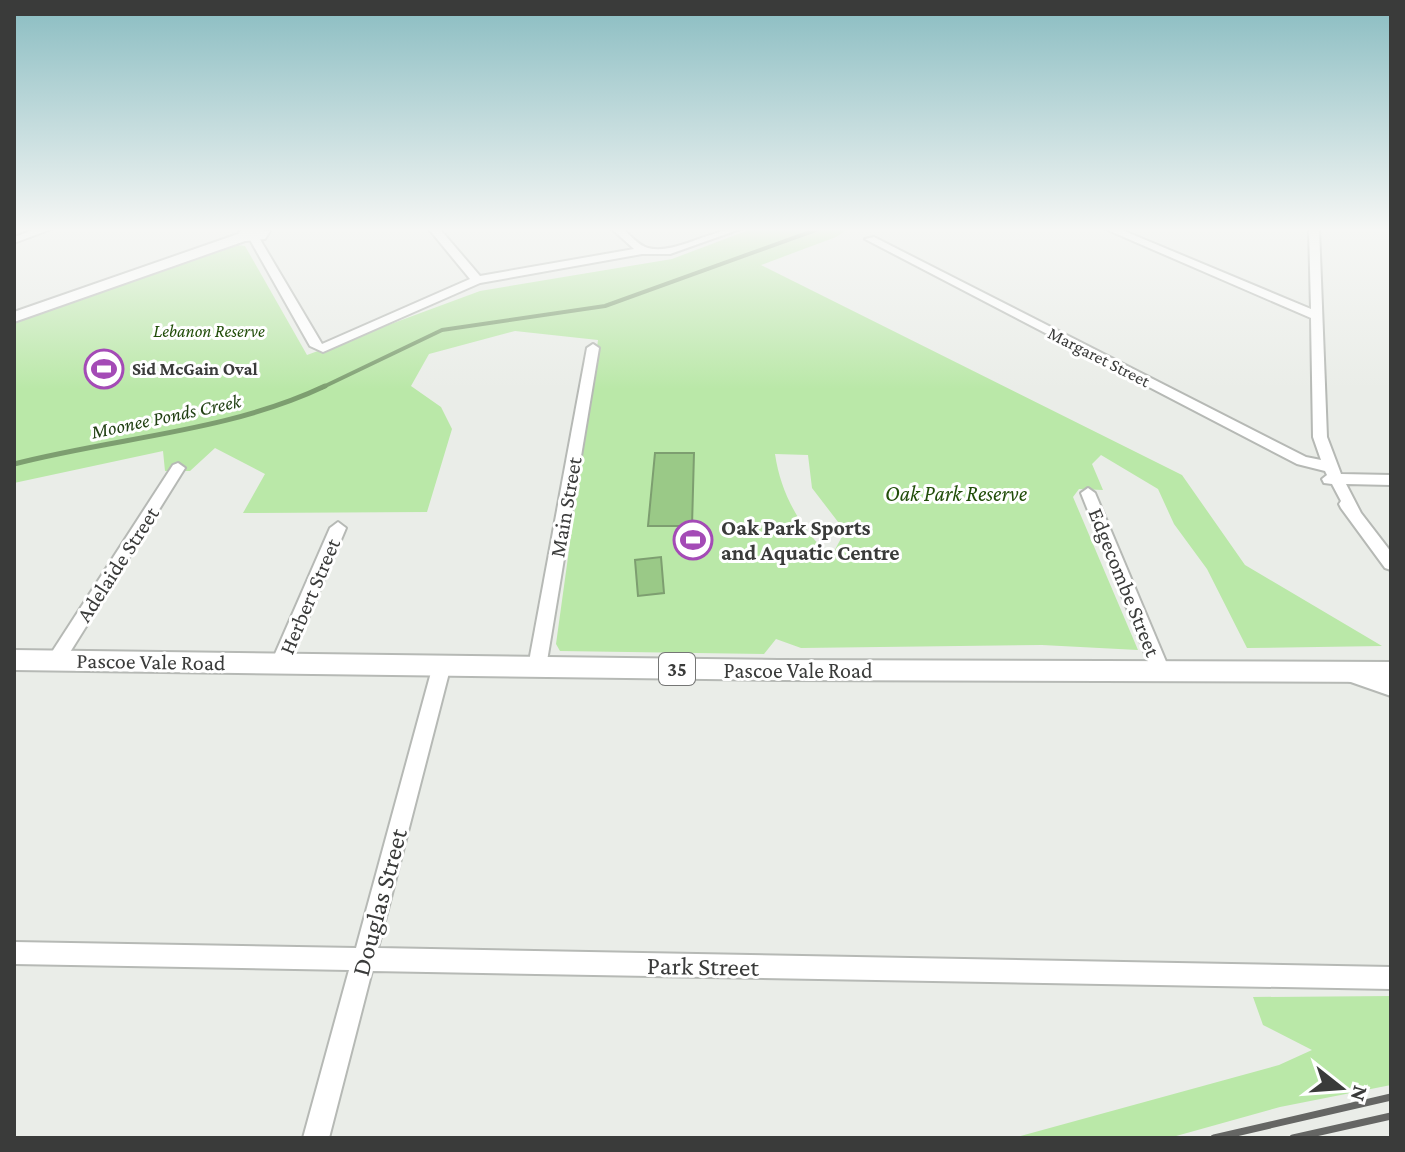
<svg xmlns="http://www.w3.org/2000/svg" width="1405" height="1152" font-family="'Crimson Pro',serif">
<style>
.green{fill:#bae8a8;fill-rule:evenodd}
.water{fill:#9ac987;stroke:#7d9e70;stroke-width:2}
.lines{fill:none;stroke-linecap:round;stroke-linejoin:round}
.stream-far1{stroke:#7d9e70;stroke-width:4}
.stream{stroke:#7d9e70;stroke-width:5}
.minor-casing{stroke:#b6b9b5;stroke-width:4}
.major-casing{stroke:#b6b9b5;stroke-width:4}
.minor{fill:#fff;fill-rule:evenodd}
.major{fill:#fff;fill-rule:evenodd}
.rail{stroke:#656664;stroke-width:7}
.labels{text-anchor:middle;stroke-width:6;stroke-linejoin:round;paint-order:stroke}
.far-park-label{font-size:18px;font-style:italic;fill:#224e0a;stroke:#fff}
.far-street-label{font-size:18px;fill:#3a3b3a;stroke:#fff}
.far-poi-label{font-size:18px;font-weight:bold;fill:#3a3b3a;stroke:#fff;text-anchor:start}
.far-water-label{font-size:20px;font-style:italic;fill:#214013;stroke:#fff}
.shield{fill:#fff;stroke:#757675;stroke-width:2}
.shield-label{font-size:20px;font-weight:bold;fill:#3a3b3a}
.park-label{font-size:22px;font-style:italic;fill:#224e0a;stroke:#fff}
.street-label{font-size:22px;fill:#3a3b3a;stroke:#fff}
.poi-label{font-size:22px;font-weight:bold;fill:#3a3b3a;stroke:#fff;text-anchor:start}
.near-street-label{font-size:26px;fill:#3a3b3a;stroke:#fff}
</style>
<rect width="100%" height="100%" fill="#eaede8"/>
<!-- green -->
<g class="green">
<path d="M754 228H850L836 237 761 265 1182 475 1245 565 1382 646 1247 648 1207 569 1174 524 1158 489 1101 455 1092 464 1103 490 1079 489 1073 497 1138 650 1042 645 801 648 776 639 764 654 560 651 556 644 598 340 515 331 429 354 411 386 441 407 452 429 427 512 243 513 265 474 215 448 190 471H165L163 451 14 483V323L238 245 245 246 307 355 480 291 672 259ZM775 454 808 455 812 488 845 531 831 557C801 529 781 495 775 454Z"/>
<path d="M1391 996V1085L1280 1107 1169 1138H1013L1279 1065 1312 1050 1263 1025 1253 997Z"/>
</g>
<!-- water -->
<g class="water">
<path d="M655 453H694L692 526H648Z"/>
<path d="M661 557 664 593 638 596 635 560Z"/>
</g>
<g class="lines">
<!-- stream-far1 -->
<path class="stream-far1" d="M321 388 442 330 605 306 821 228"/>
<!-- stream -->
<path class="stream" d="M14 464C118 437 228 432 325 386"/>
<defs>
<g id="minor">
<path d="M39 228H54L14 243V237Z"/>
<path d="M428 228H439L480 276 634 249 611 228H622C629 234 639 246 648 248 676 255 712 228 743 228L670 254H642L480 283 323 352 310 346 249 238 258 236 322 344 470 279Z"/>
<path d="M1103 228H1117L1311 309 1309 228H1319L1327 437 1341 474 1391 475V485L1346 484 1361 513 1391 552V570L1385 568 1341 508 1339 504 1341 501 1332 484 1324 483 1322 479 1327 475 1325 471 1297 464 865 239 874 237 1306 457 1321 460 1313 437 1311 318Z"/>
<path d="M593 344 599 348 546 667 543 672 537 674 531 672 528 667 587 348Z"/>
<path d="M178 463 185 468 62 665 56 667 50 665 47 660 50 655 173 465Z"/>
<path d="M1088 488 1095 493 1170 671 1167 676 1161 679 1155 676 1152 671 1081 493Z"/>
<path d="M338 522 346 528 289 663 286 668 280 670 274 668 271 663 330 528Z"/>
<path d="M442 658 448 660 451 665 378 948 1391 967V989L372 971 329 1138H303L349 970 14 964V942L356 948 433 665 436 660Z"/>
<path d="M1354 668 1391 680V696L1348 681 1345 676 1348 671Z"/>
</g>
<g id="major">
<path d="M244 228 270 231 265 239 245 241 14 322V312L238 234Z"/>
<path d="M14 650 778 660 1391 662V682L778 680 14 670Z"/>
</g>
</defs>
<!-- minor casing -->
<use href="#minor" class="minor-casing"/>
<!-- major casing -->
<use href="#major" class="major-casing"/>
<!-- minor -->
<use href="#minor" class="minor"/>
<!-- major -->
<use href="#major" class="major"/>
<!-- rail -->
<g class="rail">
<path d="M1214 1138 1391 1097"/>
<path d="M1293 1138 1391 1116"/>
</g>
</g>
<!-- sky -->
<linearGradient id="sky" x2="0" y2="1"><stop stop-color="#89bcc1"/><stop offset="0.59" stop-color="#f6f7f5"/><stop offset="1" stop-color="#f6f7f5" stop-opacity="0"/></linearGradient>
<rect width="1405" height="389" fill="url(#sky)"/>
<!-- icons -->
<defs>
<symbol id="stadium-ring" viewBox="-11 -11 22 22"><circle r="9.5" fill="#fff" stroke="#a44bb6" stroke-width="1.5"/><path d="M0-5a6.5 5 0 1 0 0 10a6.5 5 0 1 0 0-10ZM-3.5-1.8h7v3.6h-7Z" fill="#a44bb6"/></symbol>
</defs>
<g fill-rule="evenodd">
<use href="#stadium-ring" x="82" y="347" width="44" height="44"/>
<use href="#stadium-ring" x="671" y="518" width="44" height="44"/>
</g>
<g class="labels">
<!-- far-park labels -->
<g class="far-park-label">
<text x="209" y="337">Lebanon Reserve</text>
</g>
<!-- far-street labels -->
<g class="far-street-label">
<text transform="translate(1099 357) rotate(27)" y="6">Margaret Street</text>
</g>
<!-- far-poi labels -->
<g class="far-poi-label">
<text x="132" y="375">Sid McGain Oval</text>
</g>
<!-- far-water labels -->
<g class="far-water-label">
<text transform="translate(166 416) rotate(-12)" y="7">Moonee Ponds Creek</text>
</g>
<!-- shield labels -->
<rect class="shield" x="659" y="653" width="36" height="32" rx="6"/>
<g class="shield-label">
<text x="677" y="676">35</text>
</g>
<!-- park labels -->
<g class="park-label">
<text x="956" y="501">Oak Park Reserve</text>
</g>
<!-- street labels -->
<g class="street-label">
<text transform="translate(565 507) rotate(-80)" y="8">Main Street</text>
<text transform="translate(117 564) rotate(-57)" y="8">Adelaide Street</text>
<text transform="translate(1125 582) rotate(68)" y="8">Edgecombe Street</text>
<text transform="translate(309 596) rotate(-67)" y="8">Herbert Street</text>
<text transform="translate(151 661) rotate(1)" y="8">Pascoe Vale Road</text>
<text x="798" y="678">Pascoe Vale Road</text>
</g>
<!-- poi labels -->
<g class="poi-label">
<text x="721" y="535">Oak Park Sports<tspan x="721" dy="25">and Aquatic Centre</tspan></text>
</g>
<!-- near-street labels -->
<g class="near-street-label">
<text transform="translate(379 902) rotate(-75)" y="9">Douglas Street</text>
<text transform="translate(703 966) rotate(1)" y="9">Park Street</text>
</g>
</g>
<!-- border -->
<rect width="1405" height="1152" fill="none" stroke="#3a3b3a" stroke-width="32"/>
<!-- north arrow -->
<g transform="translate(1341 1088) rotate(107)" stroke="#ffffff" stroke-width="6" paint-order="stroke">
<path d="M0-6L14 30L0 20L-14 30Z" fill="#3a3b3a"/>
<text y="-12" font-size="22" font-weight="bold" text-anchor="middle" fill="#3a3b3a">N</text>
</g>
</svg>
